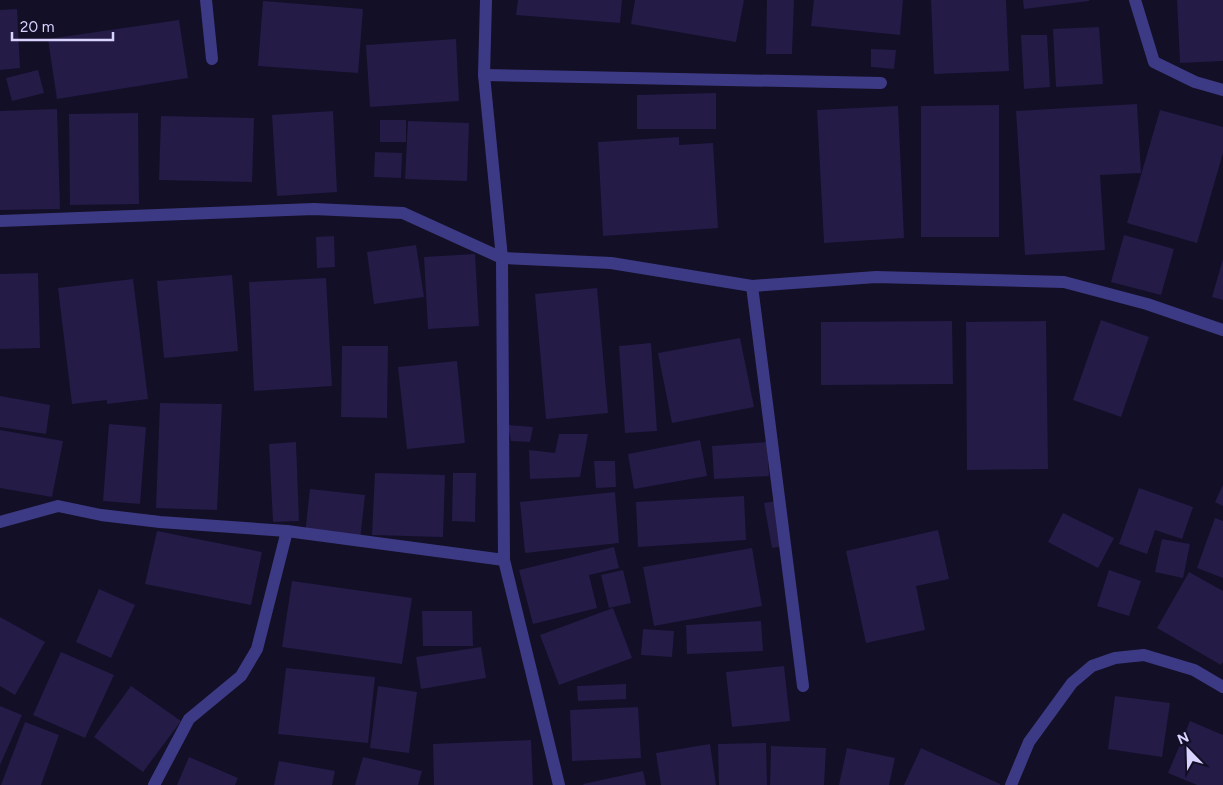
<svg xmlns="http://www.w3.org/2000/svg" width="1223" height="785" font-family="Figtree,sans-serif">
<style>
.building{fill:#241b47}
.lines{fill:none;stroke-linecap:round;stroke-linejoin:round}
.street{stroke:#3d3a85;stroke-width:12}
</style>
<rect width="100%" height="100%" fill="#130f26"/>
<!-- building -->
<g class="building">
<path d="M518 0H622L620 23 516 15Z"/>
<path d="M635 0H744L736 42 631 24Z"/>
<path d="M767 0H794L792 54H766Z"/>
<path d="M814 0H903L900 35 811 26Z"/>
<path d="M931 0H1006L1009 71 934 74Z"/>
<path d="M1023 0H1089V1L1024 9Z"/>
<path d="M1177 0H1223V61L1180 63Z"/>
<path d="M263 1 363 9 358 73 258 66Z"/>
<path d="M17 9 20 68 0 70V10Z"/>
<path d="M179 20 188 78 57 99 48 39Z"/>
<path d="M1099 27 1103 84 1056 87 1053 29Z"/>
<path d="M1021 35H1047L1050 87 1024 89Z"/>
<path d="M456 39 459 101 370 107 366 45Z"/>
<path d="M871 49 896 50 894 69 871 67Z"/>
<path d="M38 70 44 93 12 101 6 78Z"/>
<path d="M716 93V129H637V95Z"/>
<path d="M1137 104 1141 173 1100 175 1105 250 1025 255 1016 111Z"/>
<path d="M999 105V237H921V106Z"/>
<path d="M898 106 904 238 824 243 817 110Z"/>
<path d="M57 109 60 209 0 210V111Z"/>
<path d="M1160 110 1223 127V153L1197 243 1127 223Z"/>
<path d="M333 111 337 192 277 196 272 115Z"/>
<path d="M138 113 139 204 70 205 69 114Z"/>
<path d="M161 116 254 118 252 182 159 180Z"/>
<rect x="380" y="120" width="26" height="22"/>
<path d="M408 121 469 123 467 181 405 179Z"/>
<path d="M679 137V145L713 143 718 228 603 236 598 142Z"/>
<path d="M375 152 402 153 401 178 374 177Z"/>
<path d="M1124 235 1174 249 1161 295 1111 282Z"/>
<path d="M334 236 335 267 317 268 316 237Z"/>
<path d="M416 245 424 297 374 304 367 252Z"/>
<path d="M475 254 479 326 428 329 424 257Z"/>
<path d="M1223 259V300L1212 297Z"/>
<path d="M38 273 40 348 0 349V274Z"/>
<path d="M232 275 238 351 164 358 157 281Z"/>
<path d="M326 278 332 386 254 391 249 282Z"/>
<path d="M133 279 148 399 107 404V400L72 404 58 288Z"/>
<path d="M597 288 608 413 546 419 535 294Z"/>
<path d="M1101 320 1149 337 1121 417 1073 400Z"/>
<path d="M952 321 953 384 821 385V322Z"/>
<path d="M1046 321 1048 469 967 470 966 322Z"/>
<path d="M740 338 754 407 672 423 658 353Z"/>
<path d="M651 343 657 431 625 433 619 346Z"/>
<path d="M342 346H388L387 418 341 417Z"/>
<path d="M457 361 465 443 407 449 398 367Z"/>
<path d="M0 396 50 405 46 434 0 427Z"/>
<path d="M160 403 222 404 217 510 156 508Z"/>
<path d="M109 424 146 427 140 504 103 501Z"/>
<path d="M508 425 533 427 530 442 511 441Z"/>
<path d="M0 430 63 441 52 497 0 488Z"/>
<path d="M559 434H588L580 477 530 479 529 450 555 453Z"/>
<path d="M700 440 707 476 634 489 628 454Z"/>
<path d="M296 442 299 521 273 522 269 444Z"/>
<path d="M767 442 769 476 714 479 712 446Z"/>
<path d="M594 461H615L616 487 596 488Z"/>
<path d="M375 473 445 475 443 537 372 535Z"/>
<path d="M453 473H476L475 522 452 521Z"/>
<path d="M1223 485V506L1215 502Z"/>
<path d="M1139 488 1193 507 1182 539 1155 530 1147 554 1119 544Z"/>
<path d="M310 489 365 495 360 540 305 534Z"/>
<path d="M615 492 619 543 525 553 520 502Z"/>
<path d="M744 496 746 540 638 547 636 502Z"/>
<path d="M777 501 785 546 772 548 764 503Z"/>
<path d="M1063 513 1114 538 1098 568 1048 542Z"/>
<path d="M1215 518 1223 521V578L1197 568Z"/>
<path d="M938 530 949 579 916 586 925 630 866 643 846 551Z"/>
<path d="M157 531 262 552 251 605 145 584Z"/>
<path d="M1162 539 1190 544 1183 578 1155 572Z"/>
<path d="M614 547 619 568 589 575 597 608 533 624 519 570Z"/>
<path d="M752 548 762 606 654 626 643 567Z"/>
<path d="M623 570 631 603 609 608 601 575Z"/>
<path d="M1109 570 1141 581 1129 616 1097 606Z"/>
<path d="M1189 572 1223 591V662L1221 665 1157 628Z"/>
<path d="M292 581 412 598 402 664 282 647Z"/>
<path d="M99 589 135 605 111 658 76 642Z"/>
<path d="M613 608 632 658 559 685 540 635Z"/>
<path d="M422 611H472L473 646H423Z"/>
<path d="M0 617 45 642 15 695 0 686Z"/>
<path d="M761 621 763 651 687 654 686 625Z"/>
<path d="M643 629 674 631 672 657 641 655Z"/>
<path d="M481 647 486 678 421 689 416 657Z"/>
<path d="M61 652 114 675 85 738 33 715Z"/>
<path d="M784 666 790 721 732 727 726 672Z"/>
<path d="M286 668 375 677 368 743 278 734Z"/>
<path d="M626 684V699L578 701 577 686Z"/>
<path d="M131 686 181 721 143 772 94 737Z"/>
<path d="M378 686 417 692 409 753 370 748Z"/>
<path d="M1115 696 1170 703 1162 757 1108 749Z"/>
<path d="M0 706 22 715 0 765Z"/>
<path d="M638 707 641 758 572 761 570 710Z"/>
<path d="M1190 721 1223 735V785H1197L1168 773Z"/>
<path d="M25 722 59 735 41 785H1Z"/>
<path d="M531 740 533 785H434L433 744Z"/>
<path d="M766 743 767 785H719L718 744Z"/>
<path d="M710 744 716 785H661L656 753Z"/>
<path d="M771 746 826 748 824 785H770Z"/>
<path d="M847 748 895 758 889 785H839Z"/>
<path d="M921 748 1000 784V785H904Z"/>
<path d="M189 757 238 778 235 785H177Z"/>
<path d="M363 757 422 771 418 785H355Z"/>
<path d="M279 761 335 771 332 785H274Z"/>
<path d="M643 771 646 785H584L583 784Z"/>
</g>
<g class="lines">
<!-- street -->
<g class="street">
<path d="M206 0 212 59"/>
<path d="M486 0 484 75 502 258 504 560 559 785"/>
<path d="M1135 0 1154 62 1195 82 1223 90"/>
<path d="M484 75 881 83"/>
<path d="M0 221 314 209 403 213 502 258 611 263 752 286 876 277 1064 282 1147 304 1223 330"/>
<path d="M752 286 803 686"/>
<path d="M0 522 58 506 101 515 160 522 287 531 504 560"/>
<path d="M154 785 189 719 241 676 257 649 287 531"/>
<path d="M1011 785 1029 742 1072 683 1092 666 1115 658 1144 655 1194 670 1223 687"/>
</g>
</g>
<!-- north arrow -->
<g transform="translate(1188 750) rotate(337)" stroke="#130f26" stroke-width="4" paint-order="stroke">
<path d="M0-4L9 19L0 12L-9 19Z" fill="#d9d4ff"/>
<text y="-8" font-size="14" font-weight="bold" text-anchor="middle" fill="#d9d4ff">N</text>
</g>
<!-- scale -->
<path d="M12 32v8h101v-8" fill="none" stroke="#d9d4ff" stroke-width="2.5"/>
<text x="20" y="32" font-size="15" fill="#d9d4ff" stroke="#130f26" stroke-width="4" paint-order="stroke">20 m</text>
</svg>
